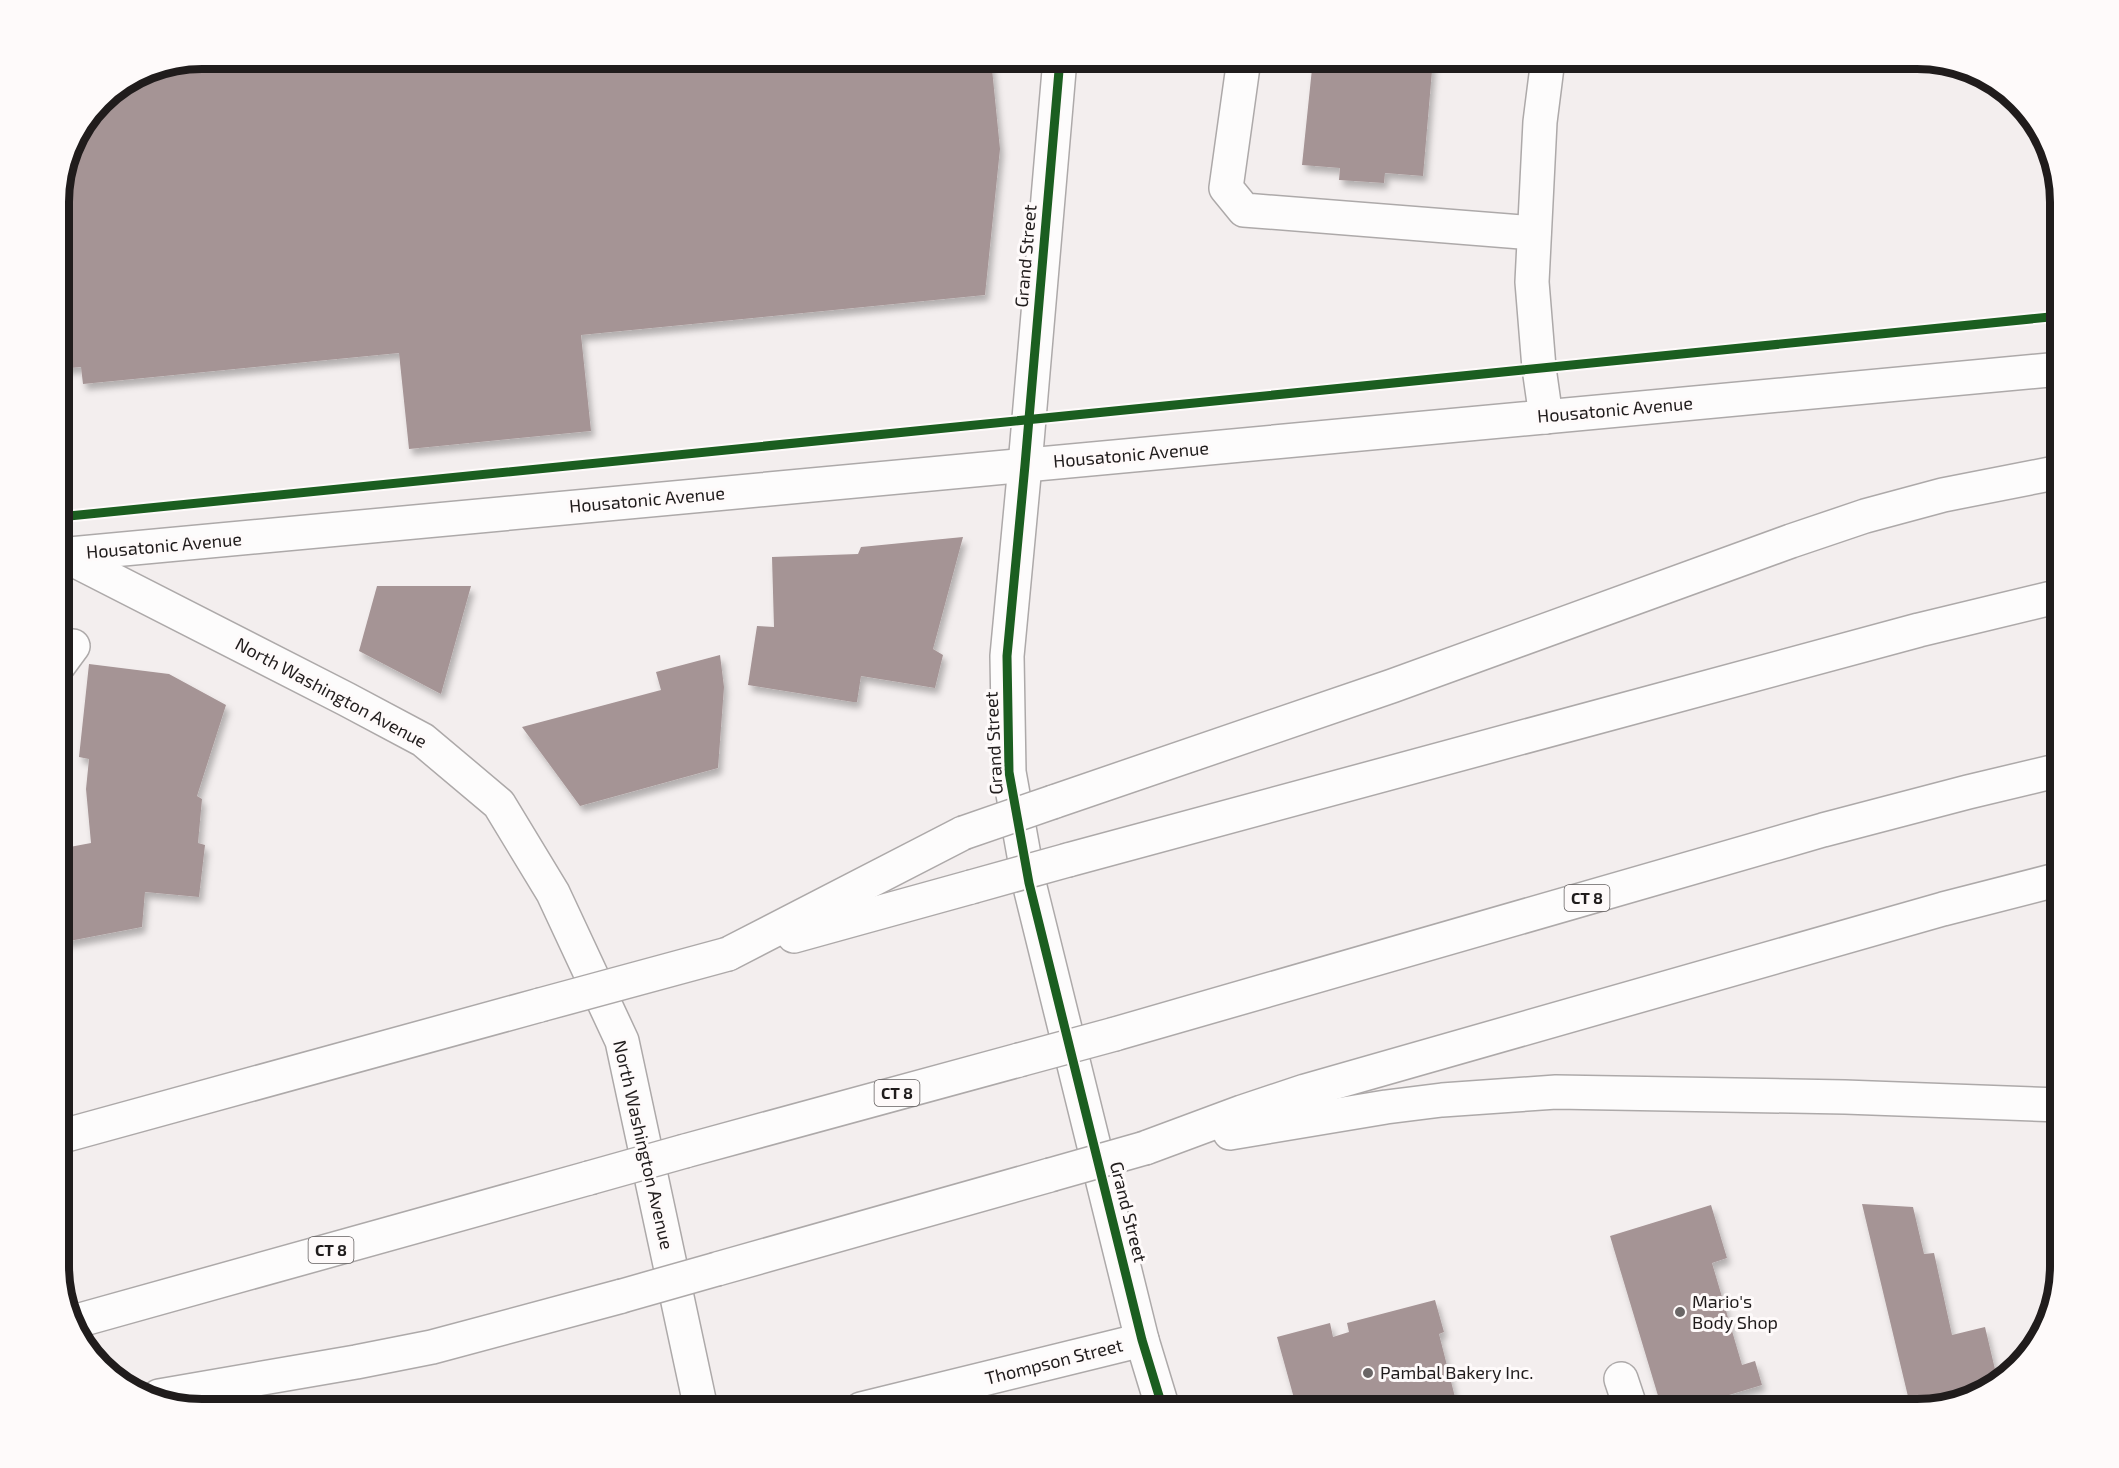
<svg xmlns="http://www.w3.org/2000/svg" width="2119" height="1468" font-family="'Exo 2',sans-serif">
<style>
.building{fill:#a59495;filter:url(#shadow)}
.lines{fill:none;stroke-linecap:round;stroke-linejoin:round}
.minor-casing{stroke:#ada9a9;stroke-width:36}
.major-casing{stroke:#ada9a9;stroke-width:36}
.highway-casing{stroke:#ada9a9;stroke-width:36}
.minor{stroke:#fdfcfc;stroke-width:33}
.major{stroke:#fdfcfc;stroke-width:33}
.highway{stroke:#fdfcfc;stroke-width:33}
.highway-bridge-casing{stroke:#ada9a9;stroke-width:36;stroke-linecap:butt}
.highway-bridge{stroke:#fdfcfc;stroke-width:33}
.cycleway-casing{stroke:#fefafa;stroke-width:13}
.cycleway{stroke:#1b5e20;stroke-width:9}
.poi-dot{fill:#6a6666;stroke:#fefafa;stroke-width:2}
.labels{text-anchor:middle;stroke-width:6;stroke-linejoin:round;paint-order:stroke}
.shield{fill:#fefafa;stroke:#635f5f;stroke-width:1.5}
.shield-label{font-size:16px;font-weight:bold;fill:#201c1c}
.street-label{font-size:18px;fill:#201c1c;stroke:#fefafa}
.poi-label{font-size:18px;fill:#201c1c;stroke:#fefafa;text-anchor:start}
.rim{fill:none;stroke:#201c1c;stroke-width:8}
</style>
<defs>
<filter id="shadow"><feDropShadow dx="3.5" dy="6" stdDeviation="3" flood-color="#0004"/></filter>
</defs>
<rect width="100%" height="100%" fill="#f3eeee"/>
<!-- building -->
<g class="building">
<path d="M202 59H991L1000 149 985 295 581 335 591 431 409 449 399 353 83 384 81 367 59 369V193L73 139 101 100 147 69Z"/>
<path d="M1313 59H1433L1423 176 1385 173 1384 183 1339 180 1340 168 1302 165Z"/>
<path d="M963 537 933 649 943 655 935 688 861 676 857 702H853L748 685 757 626 774 627 772 557 858 554 861 547Z"/>
<path d="M377 586H471L441 694 359 651Z"/>
<path d="M720 655 724 687 718 768 580 806 522 727 661 690 656 672Z"/>
<path d="M89 664 169 674 226 705 197 796 202 799 198 843 205 845 199 897 145 892 142 927 59 943V849L91 843 86 789 89 759 79 757Z"/>
<path d="M1862 1204 1913 1207 1924 1254 1934 1253 1952 1335 1985 1327 1998 1382 1988 1390 1917 1409H1911Z"/>
<path d="M1711 1205 1727 1258 1712 1263 1742 1365 1755 1361 1762 1385 1683 1409H1662L1610 1236Z"/>
<path d="M1435 1300 1444 1332 1439 1334 1458 1409H1297L1277 1337 1330 1323 1333 1337 1349 1332 1347 1323Z"/>
</g>
<g class="lines">
<defs>
<g id="minor">
<path d="M1060 59 1025 465 1007 656 1009 772 1029 883 1142 1340 1163 1409"/>
<path d="M1244 59 1226 188 1244 210 1534 233"/>
<path d="M1546 417 1539 368 1532 282 1540 122 1548 59"/>
<path d="M64 555 346 699 423 740 499 804 553 893 622 1041 701 1409"/>
<path d="M59 665 73 646"/>
<path d="M1621 1379 1631 1409"/>
<path d="M861 1409 1142 1340"/>
</g>
<path id="major" d="M59 555 2060 369"/>
<g id="highway">
<path d="M1053 802 1392 686 1791 541 1865 516 1943 495 2060 472"/>
<path d="M1068 860 1919 630 2060 596"/>
<path d="M794 936 971 887"/>
<path d="M728 954 963 833"/>
<path d="M1115 1034 1823 830 1968 792 2060 770"/>
<path d="M1230 1133 1386 1107 1442 1100 1556 1092 1845 1097 2060 1105"/>
<path d="M59 1137 540 1005"/>
<path d="M1145 1148 1242 1112 1305 1091 1943 909 2060 879"/>
<path d="M685 1151 1019 1060"/>
<path d="M717 1269 1050 1175"/>
<path d="M73 1322 589 1178"/>
<path d="M159 1396 356 1362 432 1347 622 1296"/>
</g>
</defs>
<!-- minor casing -->
<use href="#minor" class="minor-casing"/>
<!-- major casing -->
<use href="#major" class="major-casing"/>
<!-- highway casing -->
<use href="#highway" class="highway-casing"/>
<!-- minor -->
<use href="#minor" class="minor"/>
<!-- major -->
<use href="#major" class="major"/>
<!-- highway -->
<use href="#highway" class="highway"/>
<defs>
<g id="highway-bridge">
<path d="M963 833 1053 802"/>
<path d="M971 887 1068 860"/>
<path d="M540 1005 728 954"/>
<path d="M1019 1060 1115 1034"/>
<path d="M1050 1175 1145 1148"/>
<path d="M589 1178 685 1151"/>
<path d="M622 1296 717 1269"/>
</g>
</defs>
<!-- highway-bridge casing -->
<use href="#highway-bridge" class="highway-bridge-casing"/>
<!-- highway-bridge -->
<use href="#highway-bridge" class="highway-bridge"/>
<defs>
<g id="cycleway">
<path d="M1060 59 1025 465 1007 656 1009 772 1029 883 1142 1340 1163 1409"/>
<path d="M59 517 2060 316"/>
</g>
</defs>
<!-- cycleway casing -->
<use href="#cycleway" class="cycleway-casing"/>
<!-- cycleway -->
<use href="#cycleway" class="cycleway"/>
</g>
<!-- markers -->
<g class="poi-dot">
<circle cx="1680" cy="1312" r="6"/>
<circle cx="1368" cy="1373" r="6"/>
</g>
<g class="labels">
<!-- shield labels -->
<g class="shield">
<rect x="1564.5" y="885" width="45" height="26" rx="4.5"/>
<rect x="874.5" y="1080" width="45" height="26" rx="4.5"/>
<rect x="308.5" y="1237" width="45" height="26" rx="4.5"/>
</g>
<g class="shield-label">
<text x="1587" y="904">CT 8</text>
<text x="897" y="1099">CT 8</text>
<text x="331" y="1256">CT 8</text>
</g>
<!-- street labels -->
<g class="street-label">
<text transform="translate(1026 256) rotate(-85)" y="6">Grand Street</text>
<text transform="translate(1615 410) rotate(-5)" y="6">Housatonic Avenue</text>
<text transform="translate(1131 455) rotate(-5)" y="6">Housatonic Avenue</text>
<text transform="translate(647 500) rotate(-5)" y="6">Housatonic Avenue</text>
<text transform="translate(164 546) rotate(-5)" y="6">Housatonic Avenue</text>
<text transform="translate(331 693) rotate(28)" y="6">North Washington Avenue</text>
<text transform="translate(994 743) rotate(-93)" y="6">Grand Street</text>
<text transform="translate(643 1145) rotate(77)" y="6">North Washington Avenue</text>
<text transform="translate(1128 1212) rotate(76)" y="6">Grand Street</text>
<text transform="translate(1054 1362) rotate(-14)" y="6">Thompson Street</text>
</g>
<!-- poi labels -->
<g class="poi-label">
<text x="1692" y="1308">Mario's<tspan x="1692" dy="21">Body Shop</tspan></text>
<text x="1380" y="1379">Pambal Bakery Inc.</text>
</g>
</g>
<!-- crop -->
<path d="M0 0H2119V1468H0ZM202 69H1917A133 133 0 0 1 2050 202V1266A133 133 0 0 1 1917 1399H202A133 133 0 0 1 69 1266V202A133 133 0 0 1 202 69Z" fill="#fefafa" fill-rule="evenodd"/>
<path class="rim" d="M202 69H1917A133 133 0 0 1 2050 202V1266A133 133 0 0 1 1917 1399H202A133 133 0 0 1 69 1266V202A133 133 0 0 1 202 69Z"/>
</svg>
